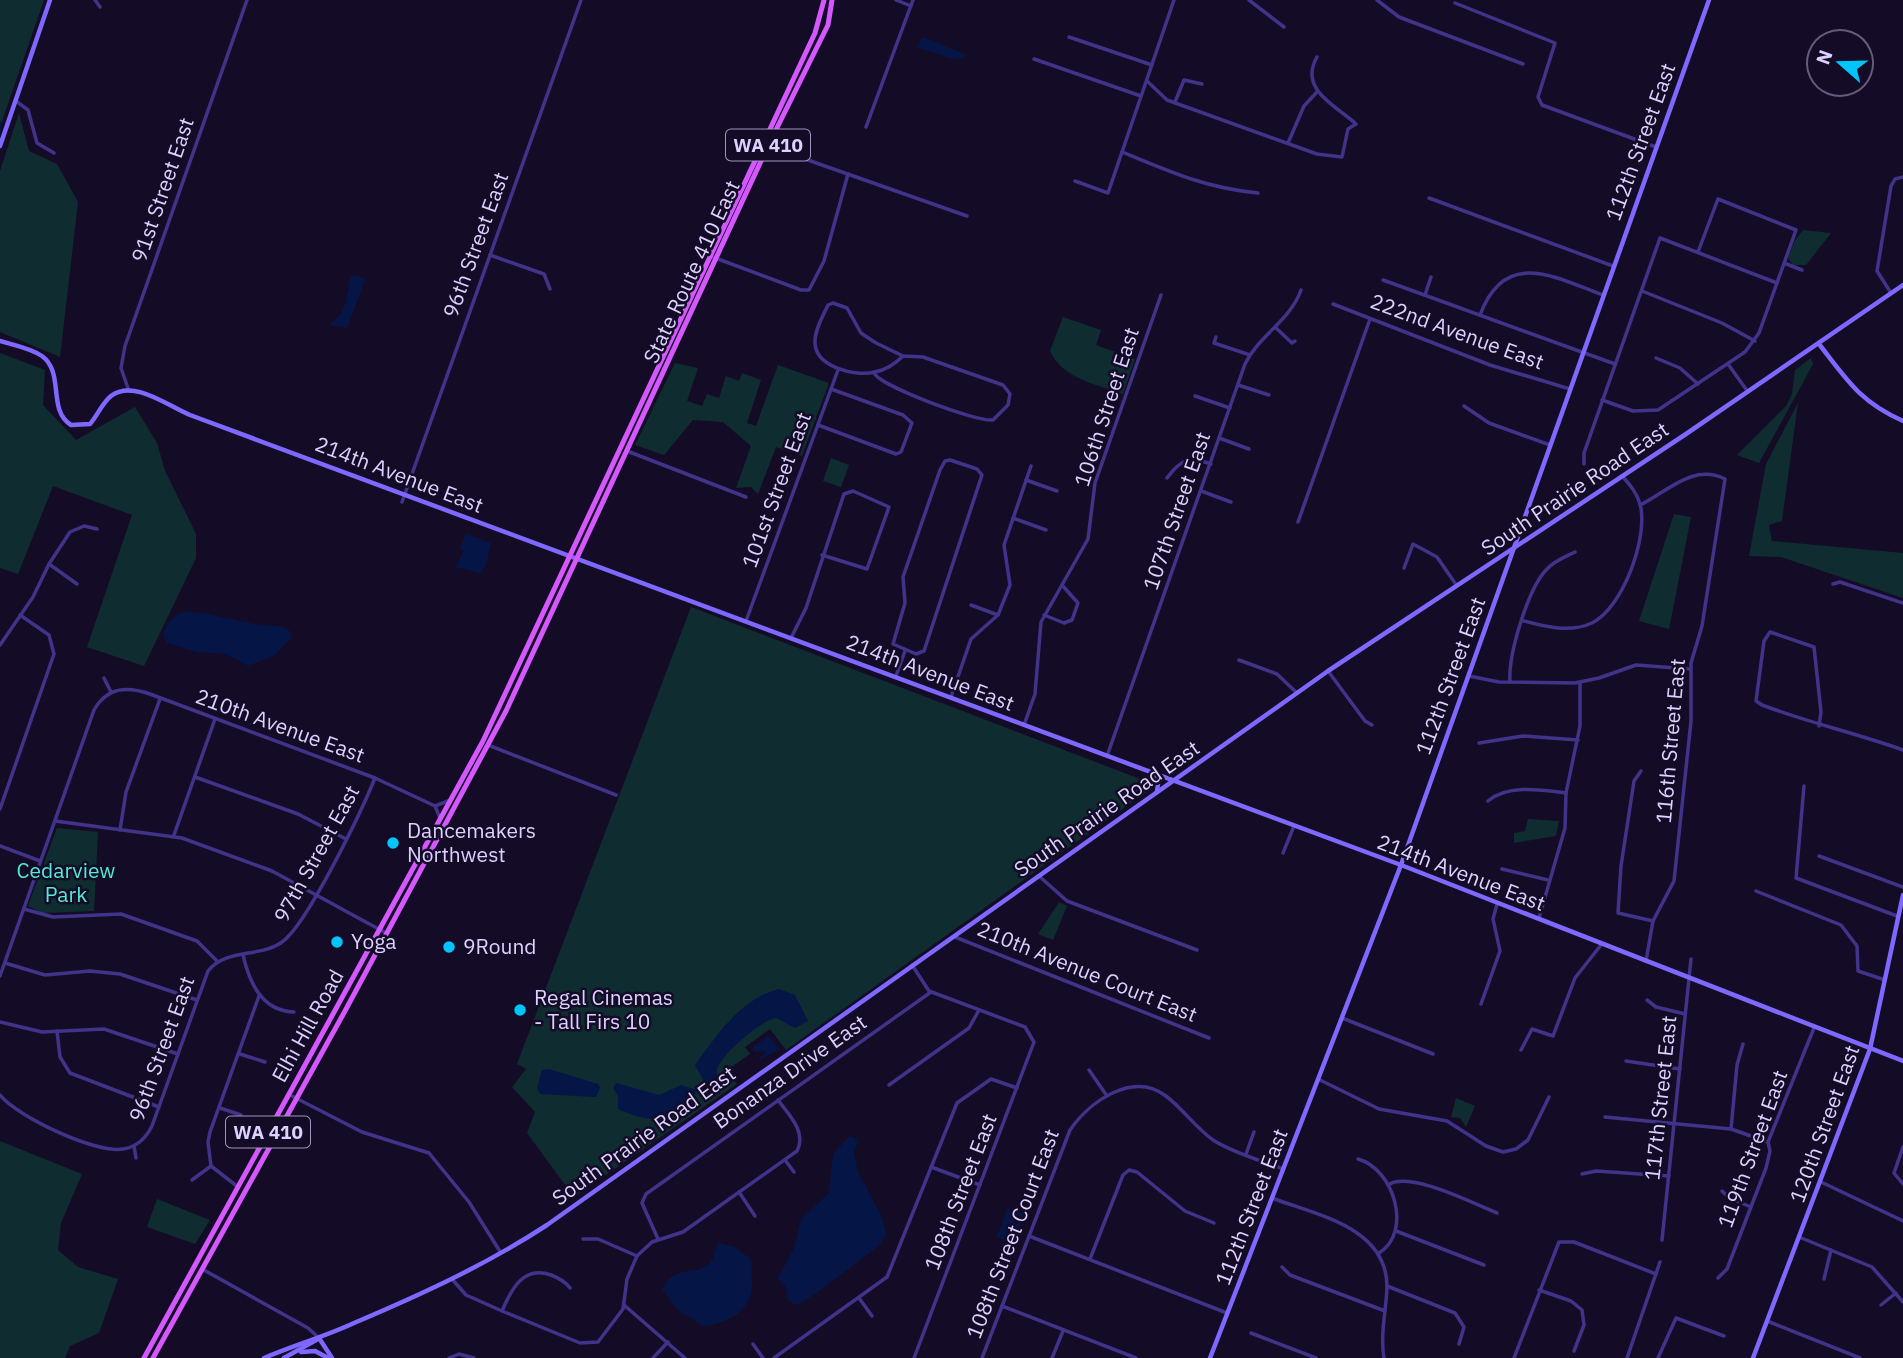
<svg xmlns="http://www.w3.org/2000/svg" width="1903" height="1358" font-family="'IBM Plex Sans',sans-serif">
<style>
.green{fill:#0f2d30}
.water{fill:#051546}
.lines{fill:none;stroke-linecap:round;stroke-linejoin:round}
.stream{stroke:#051546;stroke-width:2}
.street{stroke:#403389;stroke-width:3.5}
.secondary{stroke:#7e68ff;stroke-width:4.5}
.primary{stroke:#d558ff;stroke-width:5}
.poi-dot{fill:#00c4fc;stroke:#140c26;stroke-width:2.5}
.labels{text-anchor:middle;stroke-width:5;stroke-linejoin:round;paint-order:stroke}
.shield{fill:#140c26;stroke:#a096be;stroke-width:2}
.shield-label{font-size:19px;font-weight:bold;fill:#dcd1ff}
.street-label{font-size:21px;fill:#dcd1ff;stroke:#140c26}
.poi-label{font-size:21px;fill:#dcd1ff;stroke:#140c26;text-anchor:start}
.park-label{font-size:21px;fill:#51ebd7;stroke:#140c26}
</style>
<rect width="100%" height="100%" fill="#140c26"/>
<!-- green -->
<g class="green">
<path d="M0 0H44L0 127Z"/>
<path d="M19 113 29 151 57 164 78 202 60 357 0 332V171Z"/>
<path d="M1803 230 1831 233 1806 265H1793L1788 258 1795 240Z"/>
<path d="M1063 317 1101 330 1096 345 1135 359 1123 394C1096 384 1063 379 1050 351Z"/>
<path d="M0 353 45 370 43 405 76 440 135 407 157 443 165 471 196 534V558L144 666 87 647 132 515 53 486 18 574 0 568Z"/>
<path d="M1811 358 1813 364 1759 463 1737 455 1786 406 1792 394 1795 370Z"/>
<path d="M675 363 698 368 687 401 702 406 707 394 719 398 726 376 739 381 742 373 761 380 747 423 756 426 778 365 829 383 802 456 776 447 758 494 751 487 736 488 751 446 723 422 693 420 664 455 635 445Z"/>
<path d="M1798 403 1782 521 1769 525 1772 541 1903 553V598L1781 557 1749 556 1766 464Z"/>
<path d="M831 458 849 465 841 487 823 481Z"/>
<path d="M1674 514 1691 517 1669 629 1639 621Z"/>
<path d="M691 607 1148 782 1152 788 786 1050 770 1029 745 1047 750 1054 727 1070 737 1084 574 1197 527 1133 535 1112 512 1087 526 1069 517 1064Z"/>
<path d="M1528 819 1559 821 1556 836 1514 843V833L1525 831Z"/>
<path d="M57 828 98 832 94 911 42 913 28 906Z"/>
<path d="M1059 902 1067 906 1053 940 1038 934Z"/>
<path d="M1456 1098 1475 1106 1466 1127 1460 1118 1451 1117Z"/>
<path d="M0 1141 82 1174 61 1223 58 1250 78 1267 118 1279 99 1333 70 1346 65 1358H0Z"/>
<path d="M157 1199 210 1220 195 1244 147 1227Z"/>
</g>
<!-- water -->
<g class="water">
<path d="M922 37 965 54 963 58 952 59 917 47Z"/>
<path d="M357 275 365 280 347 328 329 325 341 314 345 304 351 276Z"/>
<path d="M466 534 491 543 486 565 480 573 455 567 464 551 460 549Z"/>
<path d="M184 612C217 612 248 627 281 626L289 630 291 638 275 655 248 666 226 654 197 652 167 643 163 635C167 623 172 616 184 612Z"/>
<path d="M779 989 795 995 808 1021 795 1028 776 1018C761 1020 722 1054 717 1069 716 1074 718 1079 715 1085L707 1087 695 1065C717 1035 741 998 779 989Z"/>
<path d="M768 1036 780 1049 758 1061 766 1051 754 1052 752 1048Z"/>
<path d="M549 1069 598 1084 600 1088 596 1097 540 1094 537 1088 542 1070Z"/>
<path d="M616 1083 659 1095 681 1085 697 1090C679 1125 650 1124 618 1109V1096L613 1088Z"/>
<path d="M850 1136 858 1140 854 1153 858 1172 881 1215 886 1233C884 1239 882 1243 877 1247 867 1255 803 1305 796 1305L788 1300 785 1286 778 1278 794 1248 801 1219 829 1193 833 1154Z"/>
<path d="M1008 1208 1025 1215 1017 1234 1007 1240 1008 1244 997 1236Z"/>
<path d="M719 1243 734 1247 750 1258C753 1265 751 1272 752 1281 754 1309 730 1323 703 1326L679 1311 662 1289C676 1262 694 1278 710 1263 715 1258 714 1249 719 1243Z"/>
</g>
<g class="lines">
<!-- stream -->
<path class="stream" d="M0 122V131"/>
<!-- street -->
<g class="street">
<path d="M95 0 100 7"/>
<path d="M896 0 911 6"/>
<path d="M1249 0 1284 27"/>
<path d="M1377 0 1399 17 1523 64"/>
<path d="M1455 3 1555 43 1538 97 1542 105 1656 147"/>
<path d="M1069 37 1152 65"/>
<path d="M1034 59 1141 96"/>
<path d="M1147 81 1167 100 1317 154 1342 157 1348 129 1356 124C1337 106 1298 90 1317 57"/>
<path d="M16 101 28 110 37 143 54 153"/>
<path d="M1175 102 1184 80 1202 84"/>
<path d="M866 127 913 0"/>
<path d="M1288 143 1304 106 1317 92"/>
<path d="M768 146 967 216"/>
<path d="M1122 152C1170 172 1206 188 1258 193"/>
<path d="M1075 181 1108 193 1174 0"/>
<path d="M1429 198 1613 266"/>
<path d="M490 255 544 274 550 289"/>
<path d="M710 256 801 290H809L824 261 848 174"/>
<path d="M1784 263 1802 270"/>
<path d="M1383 280 1615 364"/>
<path d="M1642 291 1722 323 1755 341"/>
<path d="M1891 293 1877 271 1891 186 1895 179 1903 177"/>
<path d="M1425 295 1431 277"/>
<path d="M1333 304 1490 365 1570 389"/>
<path d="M1480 315C1505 248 1554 277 1603 295"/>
<path d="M1276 328 1292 343 1295 341"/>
<path d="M1216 337 1214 343 1250 355"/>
<path d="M1656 358 1680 368 1698 384"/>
<path d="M1728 364 1748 392"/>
<path d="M874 373C880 386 976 422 993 420L1008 405 1010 394 1003 385 923 357 903 356 876 343 861 333 847 308 833 303 828 305C823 316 815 329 815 341 814 367 855 377 875 372 885 370 896 363 903 356"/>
<path d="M1238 385 1269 395"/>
<path d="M129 391 121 368 125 346 247 0"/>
<path d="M1195 396 1230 408"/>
<path d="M1602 400 1633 411 1658 410 1745 352 1759 333 1796 230 1718 199 1698 252"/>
<path d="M1464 406 1489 423 1550 445"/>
<path d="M818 425 896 454 901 452 912 423 903 415 831 389"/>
<path d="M1219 438 1249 449"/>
<path d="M627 451 746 497"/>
<path d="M950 460 977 469 982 475 924 651 916 654 893 644 905 603 903 577 940 470 945 461Z"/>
<path d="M1584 464V453L1660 238 1777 283"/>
<path d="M1167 478C1181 459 1189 456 1211 464"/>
<path d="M1026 480 1057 491"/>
<path d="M1201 491 1231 502"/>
<path d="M402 502 581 0"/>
<path d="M1640 505C1667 492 1693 463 1725 479L1702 626 1691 663V721L1674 881 1653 921 1646 961"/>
<path d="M1013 518 1046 530"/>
<path d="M1298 522 1370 319"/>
<path d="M49 564 77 584"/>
<path d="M1404 568 1413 544 1437 557 1457 586"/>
<path d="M1833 584 1840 582 1903 603"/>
<path d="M971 605 998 615"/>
<path d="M1044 615 1064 623 1072 620 1078 603 1062 585"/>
<path d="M746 621 838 370"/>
<path d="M1524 621C1546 627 1570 633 1592 623 1623 608 1649 536 1640 504 1637 493 1630 485 1623 477"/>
<path d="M791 638 806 608 844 494 853 491 889 507 867 569 822 555"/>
<path d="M0 645 33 597 49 564 70 532 84 526 97 529"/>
<path d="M1239 660 1277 674 1297 693"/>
<path d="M1328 671 1365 721 1372 725"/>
<path d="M896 676 905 651"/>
<path d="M1469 676 1499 682 1575 683 1599 678 1636 665 1690 669"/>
<path d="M104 678 111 692"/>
<path d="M1510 682C1508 655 1528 588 1547 569 1554 561 1565 557 1575 552"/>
<path d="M951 697 971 639 998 615 1010 585 1004 545 1031 466"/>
<path d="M1024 725 1035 694 1041 622 1088 539 1095 483 1161 295"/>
<path d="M1819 726 1821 712 1814 647 1770 632 1764 641 1756 701 1762 705C1809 723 1856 733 1903 750"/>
<path d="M1479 743 1523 736 1578 740"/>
<path d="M488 745 616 795"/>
<path d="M1107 756 1245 364C1259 335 1290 321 1301 290"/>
<path d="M1641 771 1634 781 1621 866 1618 913 1653 921"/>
<path d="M195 777 298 814 346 839"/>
<path d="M1804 786 1796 878 1897 916"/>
<path d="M1488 801C1508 784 1542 790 1566 793"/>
<path d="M0 809 54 654 49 635 20 615"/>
<path d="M440 818 435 806 448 801"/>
<path d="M55 821 182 838 272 871 386 933"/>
<path d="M120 830 126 792 160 699"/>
<path d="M174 835 215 719"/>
<path d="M0 846 40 861"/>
<path d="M1283 853 1294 826"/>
<path d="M1819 856 1903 887"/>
<path d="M1502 869 1548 880"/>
<path d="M1039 876 1067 901 1197 950"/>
<path d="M1756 891 1841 925 1857 946 1858 971 1885 980"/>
<path d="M24 909 53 917 121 914 197 941 217 961"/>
<path d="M1539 918 1565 828 1566 793 1580 726V682"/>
<path d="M955 937 1209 1038"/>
<path d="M243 955C249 981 261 1011 294 1012"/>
<path d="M5 963 45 975 90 971 120 974 197 1000"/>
<path d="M912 965 929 991 1025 1027 1034 1042 914 1358"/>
<path d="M0 976 94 710C107 687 127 686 150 694L375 778 435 806"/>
<path d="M1647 1000 1656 1007 1685 1014"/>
<path d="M1481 1004 1500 951 1493 919 1497 904"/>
<path d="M1342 1018 1433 1054"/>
<path d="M0 1022 42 1032 104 1029 178 1054"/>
<path d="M57 1031 60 1057 70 1073 159 1107"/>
<path d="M1521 1050 1532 1029 1553 1036 1575 978 1601 945"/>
<path d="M240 1054 265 1062"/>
<path d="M1626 1061 1680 1069"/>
<path d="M1089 1070 1107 1096"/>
<path d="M1318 1079 1379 1109 1447 1121 1486 1146 1503 1152 1516 1149 1528 1140 1549 1097"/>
<path d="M889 1085 969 1028 979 1010"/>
<path d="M288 1094 362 1132 429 1153 469 1202 501 1253"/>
<path d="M0 1095C18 1117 96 1154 123 1149 137 1147 146 1138 152 1126L208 971C226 948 260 958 282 942 307 925 362 810 375 778"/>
<path d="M220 1108 241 1115"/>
<path d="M1605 1117 1731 1129 1768 1142"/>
<path d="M1731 1129 1737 1065 1743 1044"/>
<path d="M134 1146 136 1158"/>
<path d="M1903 1147 1894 1173 1903 1184"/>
<path d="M1246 1154 1254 1132"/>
<path d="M1358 1159C1394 1169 1413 1232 1379 1253"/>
<path d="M785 1160 794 1172"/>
<path d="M211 1166 208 1142 210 1132 259 996"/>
<path d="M211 1166 238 1187"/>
<path d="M931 1167 980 1185"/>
<path d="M1582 1174 1596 1171 1669 1176"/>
<path d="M192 1180 211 1166"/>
<path d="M1821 1182 1903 1221"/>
<path d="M1388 1185C1409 1170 1474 1204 1497 1213"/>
<path d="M1722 1191 1729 1198 1751 1207"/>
<path d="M739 1192 755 1216"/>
<path d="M1272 1198C1316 1215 1388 1227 1387 1288 1386 1311 1380 1335 1384 1358"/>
<path d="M1396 1231 1484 1265"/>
<path d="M1029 1236 1227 1313"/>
<path d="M1799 1237 1872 1267 1903 1302"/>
<path d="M583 1239H598L637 1256"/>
<path d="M658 1239 642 1203 646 1194 931 992"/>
<path d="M1662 1240 1691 959"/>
<path d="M1090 1259 1123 1175 1129 1170 1137 1172 1185 1211 1214 1223"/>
<path d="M1282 1267 1290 1275 1385 1311"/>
<path d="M202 1269 308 1328 319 1338"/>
<path d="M1718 1278 1727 1269 1766 1168 1770 1151 1768 1142 1814 1028"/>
<path d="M452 1279 466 1295 502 1311 580 1343 598 1342 623 1309 627 1279 637 1256 652 1242 683 1232 797 1151C807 1132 789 1115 778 1100"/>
<path d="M1824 1279 1831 1250"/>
<path d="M1387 1286 1455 1313 1464 1327 1459 1344"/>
<path d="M1539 1290 1571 1301 1582 1310 1584 1325 1574 1351"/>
<path d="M859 1298 872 1316"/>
<path d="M624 1305 685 1358"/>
<path d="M1881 1305 1896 1293"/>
<path d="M1002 1306 1136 1358"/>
<path d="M502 1311C511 1290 523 1265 551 1275 559 1278 565 1281 570 1288"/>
<path d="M1767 1321 1860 1358"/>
<path d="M1251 1333 1316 1358"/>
<path d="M753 1344 763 1358"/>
<path d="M449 1358 459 1354 474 1358"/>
<path d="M653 1358 668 1342"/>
<path d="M774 1358 887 1277 957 1103 991 1079 1017 1088"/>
<path d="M982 1358 1070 1130C1090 1101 1133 1071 1166 1096 1183 1109 1195 1127 1213 1140 1233 1153 1260 1160 1283 1169"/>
<path d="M1052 1358 1063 1331"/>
<path d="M1514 1358 1559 1242H1574L1656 1274"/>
<path d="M1627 1358 1660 1262"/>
<path d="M1658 1358 1676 1318 1724 1336"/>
</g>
<!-- secondary -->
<g class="secondary">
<path d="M0 146 50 0"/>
<path d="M0 341C14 345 30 348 42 356 65 373 47 410 71 425L90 424C98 415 102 403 111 396 134 379 168 406 190 415L1401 865 1903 1061"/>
<path d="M1819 344C1847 380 1860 402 1903 421"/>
<path d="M1154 774 1158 783 1157 792"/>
<path d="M319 1338 332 1358"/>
<path d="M301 1352 315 1351 328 1358"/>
<path d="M264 1358C294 1345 324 1337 354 1323 420 1295 486 1265 547 1225L1328 671 1686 434 1903 285"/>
<path d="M284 1358 318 1339"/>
<path d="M1210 1358 1401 865 1709 0"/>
<path d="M1753 1358 1870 1049 1903 895"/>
</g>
<!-- primary -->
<g class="primary">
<path d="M144 1358 483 741 815 33 824 0"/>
<path d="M153 1358 345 1011 506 711 768 146 828 25 832 0"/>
</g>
</g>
<!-- markers -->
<g class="poi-dot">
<circle cx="393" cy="843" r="7"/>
<circle cx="337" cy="942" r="7"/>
<circle cx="449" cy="947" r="7"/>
<circle cx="520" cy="1010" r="7"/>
</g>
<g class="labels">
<!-- shield labels -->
<g class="shield">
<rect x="726" y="129.5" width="84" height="31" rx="5"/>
<rect x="226" y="1116.5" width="84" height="31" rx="5"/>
</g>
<g class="shield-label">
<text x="768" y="152">WA 410</text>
<text x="268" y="1139">WA 410</text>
</g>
<!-- street labels -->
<g class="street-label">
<text transform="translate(1641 142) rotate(-70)" y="7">112th Street East</text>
<text transform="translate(163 190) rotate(-71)" y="7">91st Street East</text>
<text transform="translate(476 245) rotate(-70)" y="7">96th Street East</text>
<text transform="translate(692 272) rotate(-65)" y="7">State Route 410 East</text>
<text transform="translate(1457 332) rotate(20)" y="7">222nd Avenue East</text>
<text transform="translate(1107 407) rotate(-72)" y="7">106th Street East</text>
<text transform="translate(399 475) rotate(21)" y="7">214th Avenue East</text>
<text transform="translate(1575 489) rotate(-34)" y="7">South Prairie Road East</text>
<text transform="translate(777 490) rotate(-70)" y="7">101st Street East</text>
<text transform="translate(1177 511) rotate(-71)" y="7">107th Street East</text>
<text transform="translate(930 673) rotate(21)" y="7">214th Avenue East</text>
<text transform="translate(1451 676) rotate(-70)" y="7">112th Street East</text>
<text transform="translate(280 726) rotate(20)" y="7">210th Avenue East</text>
<text transform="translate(1671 741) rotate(-85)" y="7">116th Street East</text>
<text transform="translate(1107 809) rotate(-35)" y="7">South Prairie Road East</text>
<text transform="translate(317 854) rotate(-61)" y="7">97th Street East</text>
<text transform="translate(1461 873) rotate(21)" y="7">214th Avenue East</text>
<text transform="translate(1087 972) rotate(22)" y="7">210th Avenue Court East</text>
<text transform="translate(308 1026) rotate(-61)" y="7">Elhi Hill Road</text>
<text transform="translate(162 1049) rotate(-70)" y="7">96th Street East</text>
<text transform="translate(790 1072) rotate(-35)" y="7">Bonanza Drive East</text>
<text transform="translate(1661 1098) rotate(-84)" y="7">117th Street East</text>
<text transform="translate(1825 1124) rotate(-70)" y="7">120th Street East</text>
<text transform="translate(644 1136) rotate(-36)" y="7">South Prairie Road East</text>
<text transform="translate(1753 1149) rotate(-70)" y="7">119th Street East</text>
<text transform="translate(961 1192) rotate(-69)" y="7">108th Street East</text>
<text transform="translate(1252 1207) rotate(-69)" y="7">112th Street East</text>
<text transform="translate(1013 1234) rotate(-69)" y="7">108th Street Court East</text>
</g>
<!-- poi labels -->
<g class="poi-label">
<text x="407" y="838">Dancemakers<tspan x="407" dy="24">Northwest</tspan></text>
<text x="351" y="949">Yoga</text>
<text x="463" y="954">9Round</text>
<text x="534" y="1005">Regal Cinemas<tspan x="534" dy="24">- Tall Firs 10</tspan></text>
</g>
<!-- park labels -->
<g class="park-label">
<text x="66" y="878">Cedarview<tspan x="66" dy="24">Park</tspan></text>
</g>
</g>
<!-- north arrow -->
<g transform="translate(1840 63) rotate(290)"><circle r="33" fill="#140c26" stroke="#645b7d" stroke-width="2"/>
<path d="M0-5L12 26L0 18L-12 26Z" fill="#00c4fc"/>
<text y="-10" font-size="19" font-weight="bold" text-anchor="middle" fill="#dcd1ff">N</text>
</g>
</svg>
